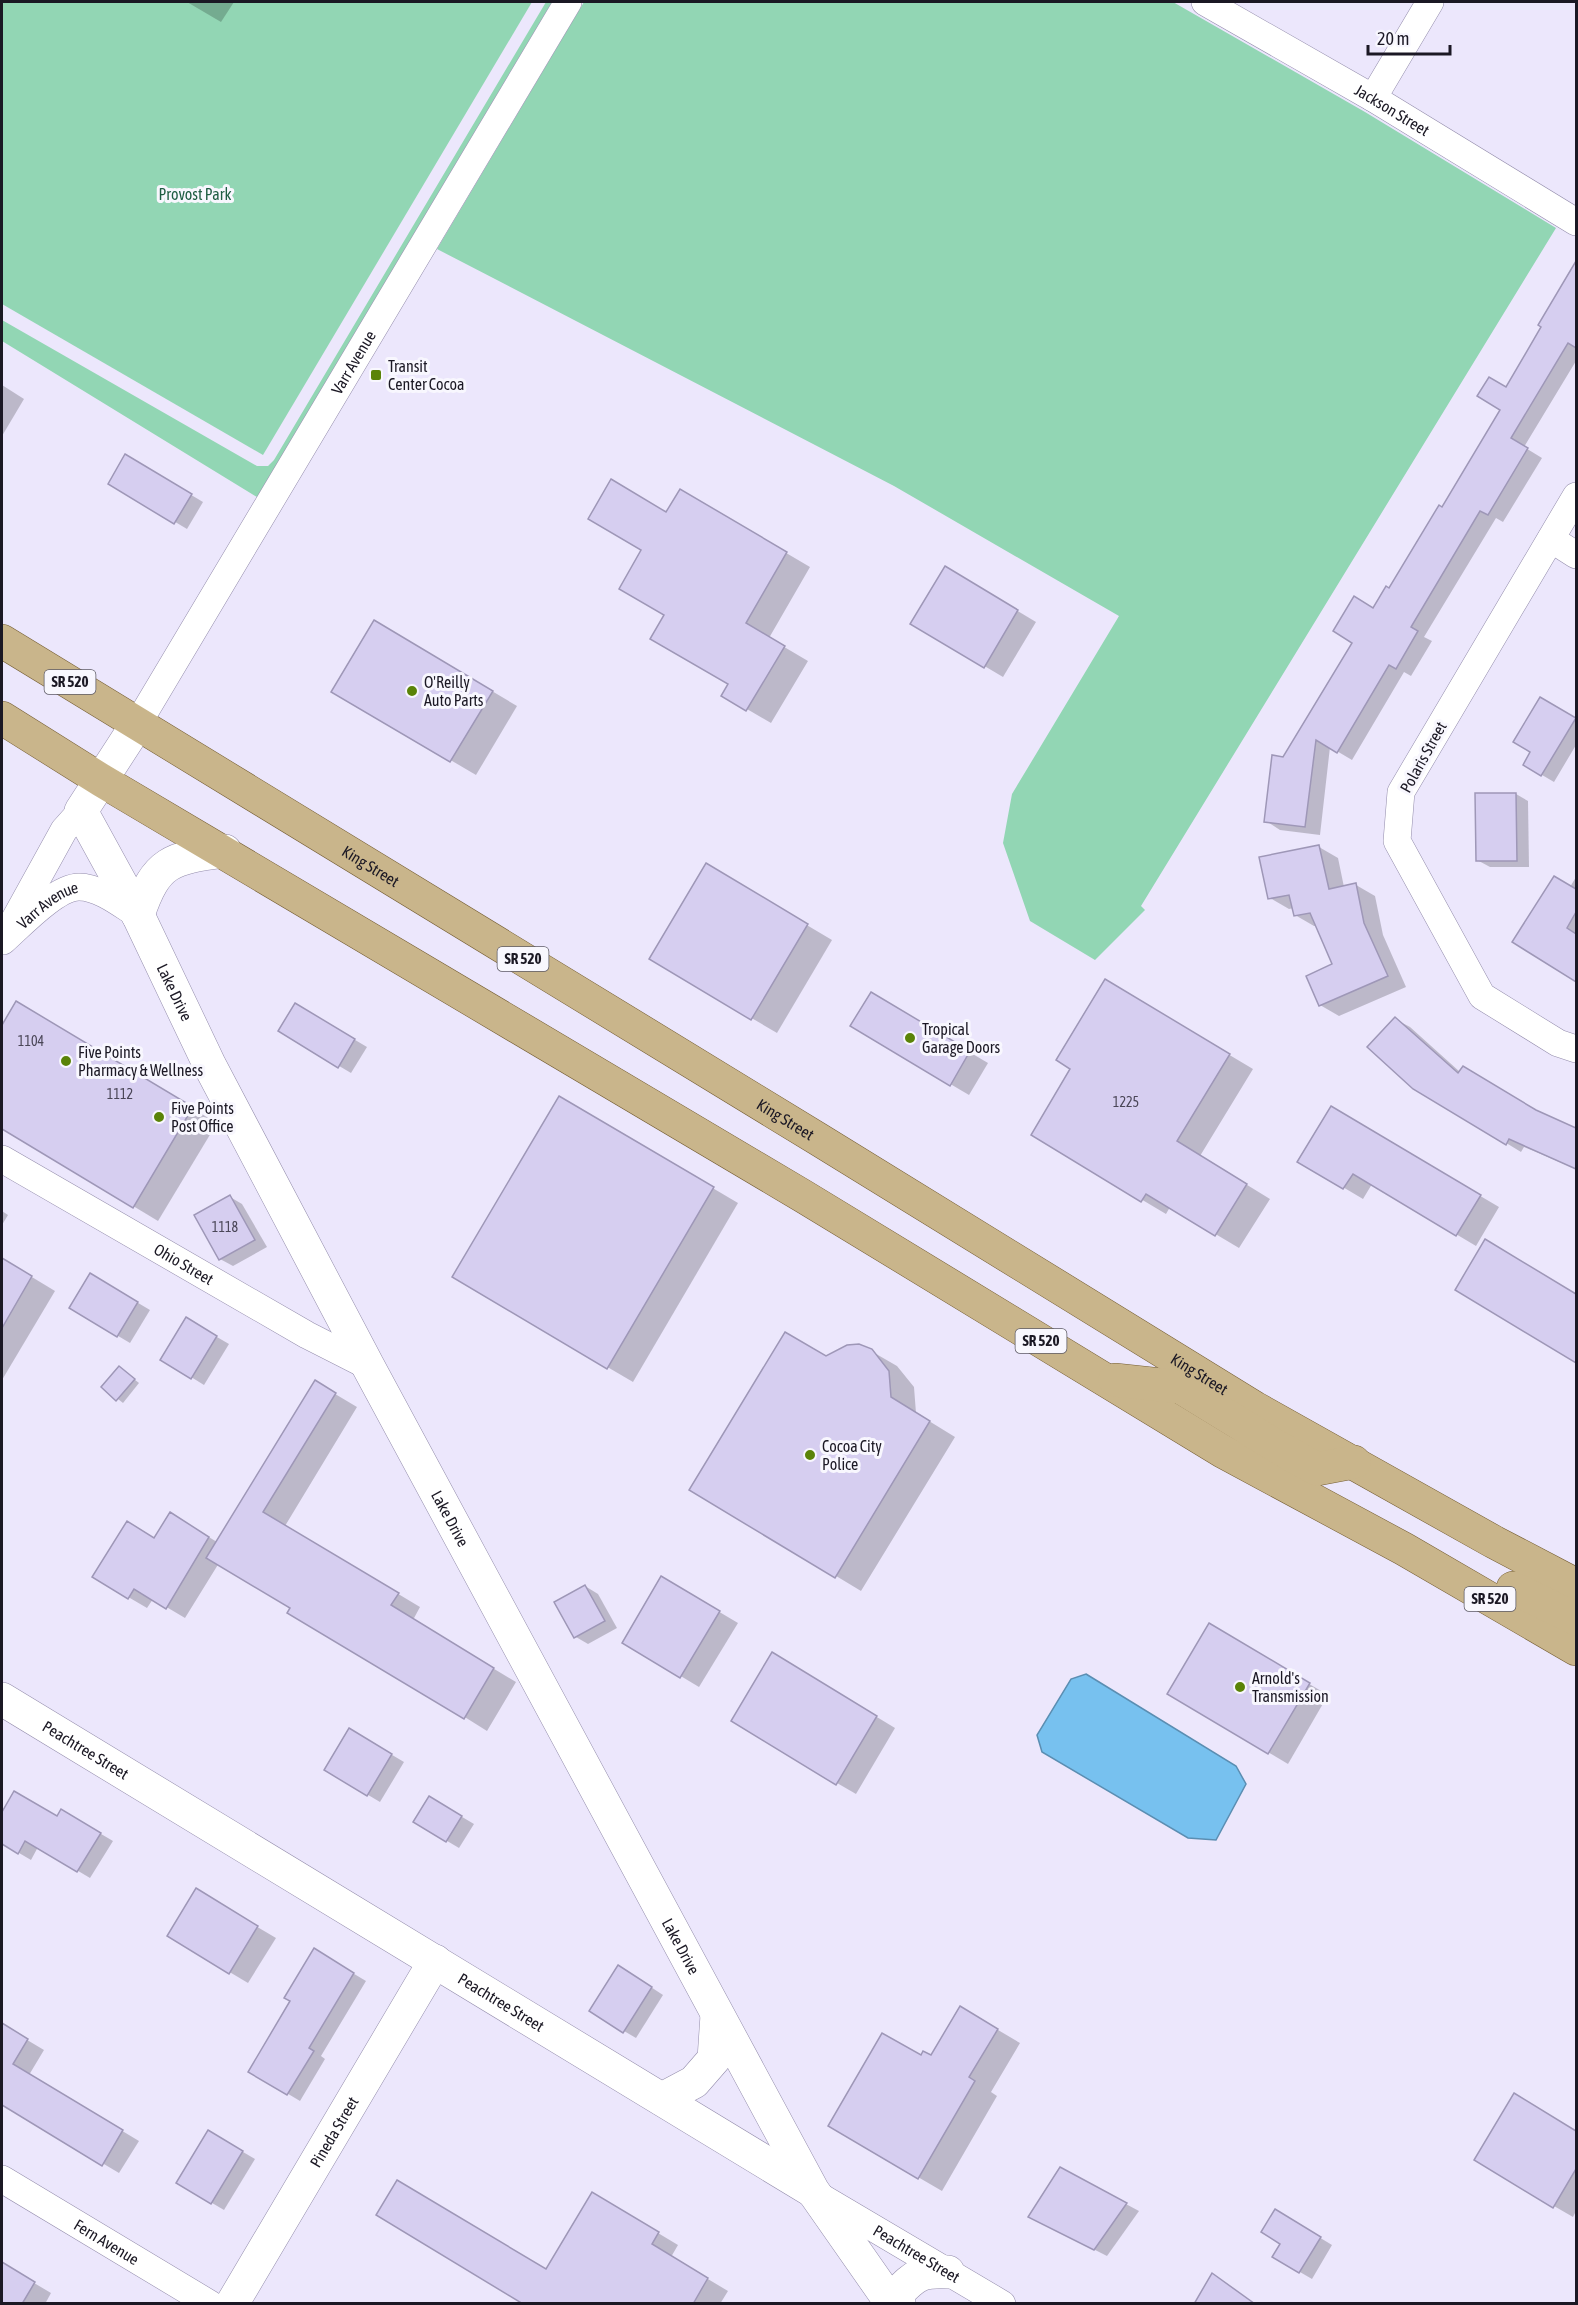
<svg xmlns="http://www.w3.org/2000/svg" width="1578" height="2305" font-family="'Asap Condensed',sans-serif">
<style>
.green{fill:#92d6b4}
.water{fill:#77c1ef;stroke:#5b8eb2;stroke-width:1.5}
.shadow{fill:#0003}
.building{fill:#d6cef0;stroke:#9e97b7;stroke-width:1.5}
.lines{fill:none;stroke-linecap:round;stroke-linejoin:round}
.minor-casing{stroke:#948dac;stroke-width:28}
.tertiary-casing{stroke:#948dac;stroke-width:34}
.primary-casing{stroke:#755e34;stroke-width:34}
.minor{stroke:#fff;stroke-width:27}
.tertiary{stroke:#fff;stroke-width:33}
.primary{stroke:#c9b58b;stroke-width:33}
.poi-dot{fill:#5a8308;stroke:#f8f7fe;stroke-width:2}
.labels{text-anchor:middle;stroke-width:6;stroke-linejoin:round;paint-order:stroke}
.number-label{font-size:14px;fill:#4a4657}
.shield{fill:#f8f7fe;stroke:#5d5b65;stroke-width:1.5}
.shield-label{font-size:15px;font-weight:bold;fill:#1b1824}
.street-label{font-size:16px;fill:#1b1824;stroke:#f8f7fe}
.park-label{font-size:16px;fill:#1f5d43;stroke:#f8f7fe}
.poi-label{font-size:16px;fill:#1b1824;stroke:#f8f7fe;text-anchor:start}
</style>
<rect width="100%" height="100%" fill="#ece7fc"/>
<!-- green -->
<g class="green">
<path d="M2 2H532L263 455 2 304Z"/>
<path d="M546 2H552L257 497 2 341V320L257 466H268L274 460Z"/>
<path d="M584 2H1173L1365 112 1556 228 1141 906 1145 910 1095 960 1030 921 1003 843 1012 794 1119 616 894 486 437 249Z"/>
</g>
<!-- water -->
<path class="water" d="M1086 1674 1236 1766 1246 1784 1216 1840 1188 1838 1042 1752 1037 1735 1071 1679Z"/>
<!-- shadow -->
<g class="shadow">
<path d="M187 2H234L221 22Z"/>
<path d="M1572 272 1576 275V361L1524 447 1542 458 1503 522 1496 518 1424 637 1432 641 1411 676 1404 672 1352 760 1330 747 1320 835 1280 830 1266 821 1284 758 1374 610 1390 590 1442 509 1502 409 1506 389 1543 327Z"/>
<path d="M2 385 24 399 2 436Z"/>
<path d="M126 456 203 502 187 529 110 483Z"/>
<path d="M681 491 810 567 769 638 808 661 771 723 723 695 730 684 666 615 667 514Z"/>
<path d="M964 579 1036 622 1003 677 912 623Z"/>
<path d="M399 636 517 706 476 775 333 691Z"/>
<path d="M1541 699 1576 720V745L1554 782 1525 765 1532 752Z"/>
<path d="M1516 794 1528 801 1529 867H1490L1477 860Z"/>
<path d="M1319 847 1338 858 1344 887 1356 885 1375 896 1383 935 1406 987 1339 1016 1320 1005 1334 965 1317 926H1314L1295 915 1294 908 1289 909 1270 898Z"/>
<path d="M1576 877V980L1515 941 1570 887Z"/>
<path d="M731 880 832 940 777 1033 651 959Z"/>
<path d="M871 994 988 1063 969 1095 852 1026Z"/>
<path d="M1129 995 1253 1069 1200 1156 1270 1199 1239 1248 1170 1207 1166 1214 1033 1135Z"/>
<path d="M16 1003 217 1123 158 1221 2 1127V1028Z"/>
<path d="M296 1005 367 1047 351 1073 280 1031Z"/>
<path d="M1395 1019 1410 1027 1460 1072 1537 1112 1576 1130V1169L1524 1147 1521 1152 1414 1087Z"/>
<path d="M560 1098 738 1203 633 1382 454 1277Z"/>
<path d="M1331 1108 1499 1207 1476 1246 1372 1184 1363 1199 1299 1161Z"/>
<path d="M230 1197 242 1204 267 1247 233 1266 220 1259Z"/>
<path d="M2 1211 8 1215 2 1225Z"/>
<path d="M1510 1255 1576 1295V1361L1457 1290Z"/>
<path d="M2 1259 55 1291 2 1380Z"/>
<path d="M91 1275 150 1310 130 1343 71 1308Z"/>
<path d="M186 1319 229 1344 204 1385 162 1359Z"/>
<path d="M871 1351 897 1366 914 1387 916 1413 955 1437 861 1591 692 1489 827 1358Z"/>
<path d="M120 1368 139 1383 123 1403 103 1387Z"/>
<path d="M315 1382 357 1407 285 1526 420 1607 413 1620 516 1682 487 1731 219 1563 185 1618 153 1599 147 1608 94 1577 155 1539 189 1525 217 1542Z"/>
<path d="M662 1578 738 1623 699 1687 624 1642Z"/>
<path d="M585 1586 598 1594 617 1628 588 1644 576 1637Z"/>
<path d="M1209 1625 1328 1695 1288 1764 1169 1693Z"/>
<path d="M791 1665 895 1728 856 1794 837 1783Z"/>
<path d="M350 1730 404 1762 380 1802 326 1770Z"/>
<path d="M15 1793 58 1818 62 1811 113 1841 90 1878 38 1847 31 1860 2 1843V1815Z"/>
<path d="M430 1798 474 1824 459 1848 415 1822Z"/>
<path d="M196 1891 276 1938 248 1983 169 1936Z"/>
<path d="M314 1950 366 1981 321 2056 325 2059 300 2101 250 2071 292 2001Z"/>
<path d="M631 1974 663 1995 636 2038 624 2031Z"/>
<path d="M961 2008 1020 2043 991 2092 997 2096 942 2191 830 2126 921 2057H932Z"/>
<path d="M2 2025 44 2050 29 2075 139 2141 119 2173 18 2113 22 2106 2 2094Z"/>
<path d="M1514 2095 1576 2132V2211L1573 2217 1554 2206Z"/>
<path d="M209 2132 255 2159 224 2210 178 2183Z"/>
<path d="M1060 2169 1139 2211 1107 2256 1042 2223Z"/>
<path d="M613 2206 678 2245 671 2257 728 2291 720 2304H526L546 2271Z"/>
<path d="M1276 2211 1332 2245 1312 2279 1274 2257 1282 2243Z"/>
<path d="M2 2264 51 2293 45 2304H2Z"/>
</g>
<!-- building -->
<g class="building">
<path d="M1576 261V348L1568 343 1511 438 1528 448 1488 515 1480 511 1411 627 1418 631 1396 669 1389 665 1337 753 1316 740 1305 827 1264 822 1272 755 1283 757 1352 643 1333 631 1354 596 1373 608 1386 586 1389 588 1439 505 1442 507 1500 410 1477 396 1489 377 1506 387 1541 327 1538 325Z"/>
<path d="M125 454 192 494 174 524 108 484Z"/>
<path d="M611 479 666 512 680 489 787 552 746 623 785 646 746 711 721 696 728 684 650 639 664 615 619 589 641 550 588 519Z"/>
<path d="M945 566 1018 610 984 668 910 624Z"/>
<path d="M374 620 493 691 450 762 331 692Z"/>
<path d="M1540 697 1576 718 1541 776 1523 765 1530 752 1513 742Z"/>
<path d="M1475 793H1516L1517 861H1476Z"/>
<path d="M1319 845 1329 889 1356 883 1364 923 1388 976 1319 1006 1306 976 1332 964 1310 913 1294 916 1289 895 1268 899 1259 857Z"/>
<path d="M706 863 808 924 751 1020 649 959Z"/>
<path d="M1554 876 1576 889V912L1567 928 1576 934V982L1512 942Z"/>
<path d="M1105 979 1230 1054 1177 1141 1247 1184 1215 1236 1146 1194 1141 1202 1031 1135 1070 1069 1056 1060Z"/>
<path d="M871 992 970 1051 950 1086 850 1026Z"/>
<path d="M16 1001 193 1107 133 1208 2 1129V1025Z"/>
<path d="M295 1003 355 1039 338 1068 278 1031Z"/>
<path d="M1395 1017 1458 1073 1463 1066 1536 1110 1576 1128V1169L1509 1139 1506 1145 1413 1089 1367 1047Z"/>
<path d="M559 1096 714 1187 607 1369 452 1277Z"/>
<path d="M1331 1106 1481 1195 1456 1236 1353 1174 1343 1189 1297 1162Z"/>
<path d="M230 1195 255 1240 219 1260 194 1215Z"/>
<path d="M1485 1239 1576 1294V1363L1455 1290Z"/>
<path d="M2 1258 32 1276 2 1328Z"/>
<path d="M90 1273 138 1302 117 1337 69 1308Z"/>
<path d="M186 1317 217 1336 191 1379 160 1360Z"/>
<path d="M785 1332 826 1356 847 1345 859 1344 872 1349 889 1371 891 1397 930 1421 835 1578 689 1490Z"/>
<path d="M119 1366 135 1379 116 1401 101 1387Z"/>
<path d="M315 1380 336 1393 263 1512 399 1593 391 1605 494 1668 464 1719 287 1613 290 1608 206 1558Z"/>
<path d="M170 1512 209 1537 166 1609 134 1589 128 1599 92 1577 127 1521 154 1538Z"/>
<path d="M661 1576 720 1611 680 1678 622 1643Z"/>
<path d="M585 1585 605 1621 574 1638 554 1602Z"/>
<path d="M1209 1623 1310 1683 1268 1754 1167 1694Z"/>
<path d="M772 1652 877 1716 836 1785 731 1721Z"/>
<path d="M349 1728 392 1754 367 1796 324 1770Z"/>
<path d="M14 1791 57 1816 61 1809 101 1833 77 1872 25 1841 18 1854 2 1844V1812Z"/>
<path d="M429 1796 462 1816 446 1842 413 1822Z"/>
<path d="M196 1888 258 1926 229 1974 167 1936Z"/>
<path d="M314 1948 354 1973 309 2048 314 2051 287 2095 248 2072 290 2001 284 1998Z"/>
<path d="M618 1965 652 1987 623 2033 589 2011Z"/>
<path d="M960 2006 998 2029 969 2077 975 2081 918 2179 828 2126 882 2033 921 2055 923 2051 931 2055Z"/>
<path d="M2 2023 28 2039 13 2064 123 2130 102 2166 2 2105Z"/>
<path d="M1514 2093 1576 2131V2169L1553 2208 1474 2160Z"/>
<path d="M208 2130 243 2151 211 2204 176 2183Z"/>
<path d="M1060 2167 1127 2203 1094 2250 1028 2217Z"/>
<path d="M397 2180 546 2269 592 2192 659 2232 652 2244 708 2278 693 2304H523L376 2215Z"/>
<path d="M1275 2209 1321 2237 1299 2273 1272 2257 1280 2244 1261 2232Z"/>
<path d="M2 2262 35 2282 22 2304H2Z"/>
<path d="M1212 2273 1255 2304H1194Z"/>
</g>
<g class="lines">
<defs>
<g id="minor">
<path id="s1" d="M1205 2 1373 98 1576 222"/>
<path d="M1373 98 1430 2"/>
<path d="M1576 496 1401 792 1397 841 1482 996 1558 1043 1576 1049"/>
<path d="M1551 539 1576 555"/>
<path id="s2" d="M138 723 568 2"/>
<path d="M11 926 64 830 81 811"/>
<path id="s3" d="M3 941C20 926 56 887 79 887 100 887 122 905 138 915"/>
<path id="s4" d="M2 1159 307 1335 368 1366"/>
<path id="s5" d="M2 2179 210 2304"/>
<path id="s6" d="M816 2194 1002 2304"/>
</g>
<g id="tertiary">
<path id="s7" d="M138 723 81 811 138 915 210 1066 368 1366 813 2191 892 2304"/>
<path d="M138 915C156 861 171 858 225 851"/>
<path id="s8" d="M2 1699 811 2190"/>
<path d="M662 2099 694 2082 714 2059 717 2015"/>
<path id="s9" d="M232 2304 435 1961"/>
<path d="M899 2304 897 2294C916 2274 921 2271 948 2272"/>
</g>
<g id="primary">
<path id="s10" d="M2 641 818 1139 1255 1408 1494 1542 1576 1585"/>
<path d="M2 718 101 780 803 1196 1222 1451 1404 1549 1576 1649"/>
<path d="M1115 1380 1180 1387 1281 1449 1317 1469 1354 1462"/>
<path d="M1513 1588 1576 1619"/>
</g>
</defs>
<!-- minor casing -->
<use href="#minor" class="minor-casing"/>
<!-- tertiary casing -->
<use href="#tertiary" class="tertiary-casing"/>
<!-- primary casing -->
<use href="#primary" class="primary-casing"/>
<!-- minor -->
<use href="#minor" class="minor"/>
<!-- tertiary -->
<use href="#tertiary" class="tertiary"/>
<!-- primary -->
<use href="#primary" class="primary"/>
</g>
<!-- markers -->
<g class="poi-dot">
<rect x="370" y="369" width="12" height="12" rx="3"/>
<circle cx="412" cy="691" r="6"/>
<circle cx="910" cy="1038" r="6"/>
<circle cx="66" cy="1061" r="6"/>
<circle cx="159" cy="1117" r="6"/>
<circle cx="810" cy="1455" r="6"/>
<circle cx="1240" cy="1687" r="6"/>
</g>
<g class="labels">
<!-- number labels -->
<g class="number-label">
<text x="31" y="1046">1104</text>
<text x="120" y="1099">1112</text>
<text x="1126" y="1107">1225</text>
<text x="225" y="1232">1118</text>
</g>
<!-- shield labels -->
<g class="shield">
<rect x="44.5" y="670" width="51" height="24" rx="4.5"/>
<rect x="497.5" y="947" width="51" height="24" rx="4.5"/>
<rect x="1015.5" y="1329" width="51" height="24" rx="4.5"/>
<rect x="1464.5" y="1587" width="51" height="24" rx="4.5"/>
</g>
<g class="shield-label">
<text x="70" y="687">SR 520</text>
<text x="523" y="964">SR 520</text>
<text x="1041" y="1346">SR 520</text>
<text x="1490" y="1604">SR 520</text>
</g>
<!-- street labels -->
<g class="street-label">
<text dy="6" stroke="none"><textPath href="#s1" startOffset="216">Jackson Street</textPath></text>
<text dy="6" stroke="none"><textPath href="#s2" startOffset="420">Varr Avenue</textPath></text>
<text transform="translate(1423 757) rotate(-61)" y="6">Polaris Street</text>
<text dy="6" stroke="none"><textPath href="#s10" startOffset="432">King Street</textPath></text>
<text dy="6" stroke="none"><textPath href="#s3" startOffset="58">Varr Avenue</textPath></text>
<text dy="6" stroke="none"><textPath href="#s7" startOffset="309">Lake Drive</textPath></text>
<text dy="6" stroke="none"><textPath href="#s10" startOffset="918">King Street</textPath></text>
<text dy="6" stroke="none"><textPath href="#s4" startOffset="210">Ohio Street</textPath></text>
<text dy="6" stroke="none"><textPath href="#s10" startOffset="1404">King Street</textPath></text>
<text dy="6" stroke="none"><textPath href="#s7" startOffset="903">Lake Drive</textPath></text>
<text dy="6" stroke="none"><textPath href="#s8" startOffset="98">Peachtree Street</textPath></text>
<text dy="6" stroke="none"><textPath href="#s7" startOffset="1389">Lake Drive</textPath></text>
<text dy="6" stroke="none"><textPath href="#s8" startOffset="584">Peachtree Street</textPath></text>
<text dy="6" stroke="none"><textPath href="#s9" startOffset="200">Pineda Street</textPath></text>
<text dy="6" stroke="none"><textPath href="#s5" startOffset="122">Fern Avenue</textPath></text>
<text dy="6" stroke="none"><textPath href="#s6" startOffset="117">Peachtree Street</textPath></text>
</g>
<!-- park labels -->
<g class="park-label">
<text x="195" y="200">Provost Park</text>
</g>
<!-- poi labels -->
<g class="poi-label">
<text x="388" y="372">Transit<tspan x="388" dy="18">Center Cocoa</tspan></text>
<text x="424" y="688">O'Reilly<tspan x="424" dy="18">Auto Parts</tspan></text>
<text x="922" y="1035">Tropical<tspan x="922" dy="18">Garage Doors</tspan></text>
<text x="78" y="1058">Five Points<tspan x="78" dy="18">Pharmacy &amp; Wellness</tspan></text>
<text x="171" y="1114">Five Points<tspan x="171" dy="18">Post Office</tspan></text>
<text x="822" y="1452">Cocoa City<tspan x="822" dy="18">Police</tspan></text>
<text x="1252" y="1684">Arnold's<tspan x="1252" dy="18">Transmission</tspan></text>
</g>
</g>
<!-- border -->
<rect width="1578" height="2305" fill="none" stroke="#1b1824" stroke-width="6"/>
<!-- scale -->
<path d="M1368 45v9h82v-9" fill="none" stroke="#1b1824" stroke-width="3"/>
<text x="1377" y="45" font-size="18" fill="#1b1824" stroke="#f8f7fe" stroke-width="4.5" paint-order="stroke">20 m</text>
</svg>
